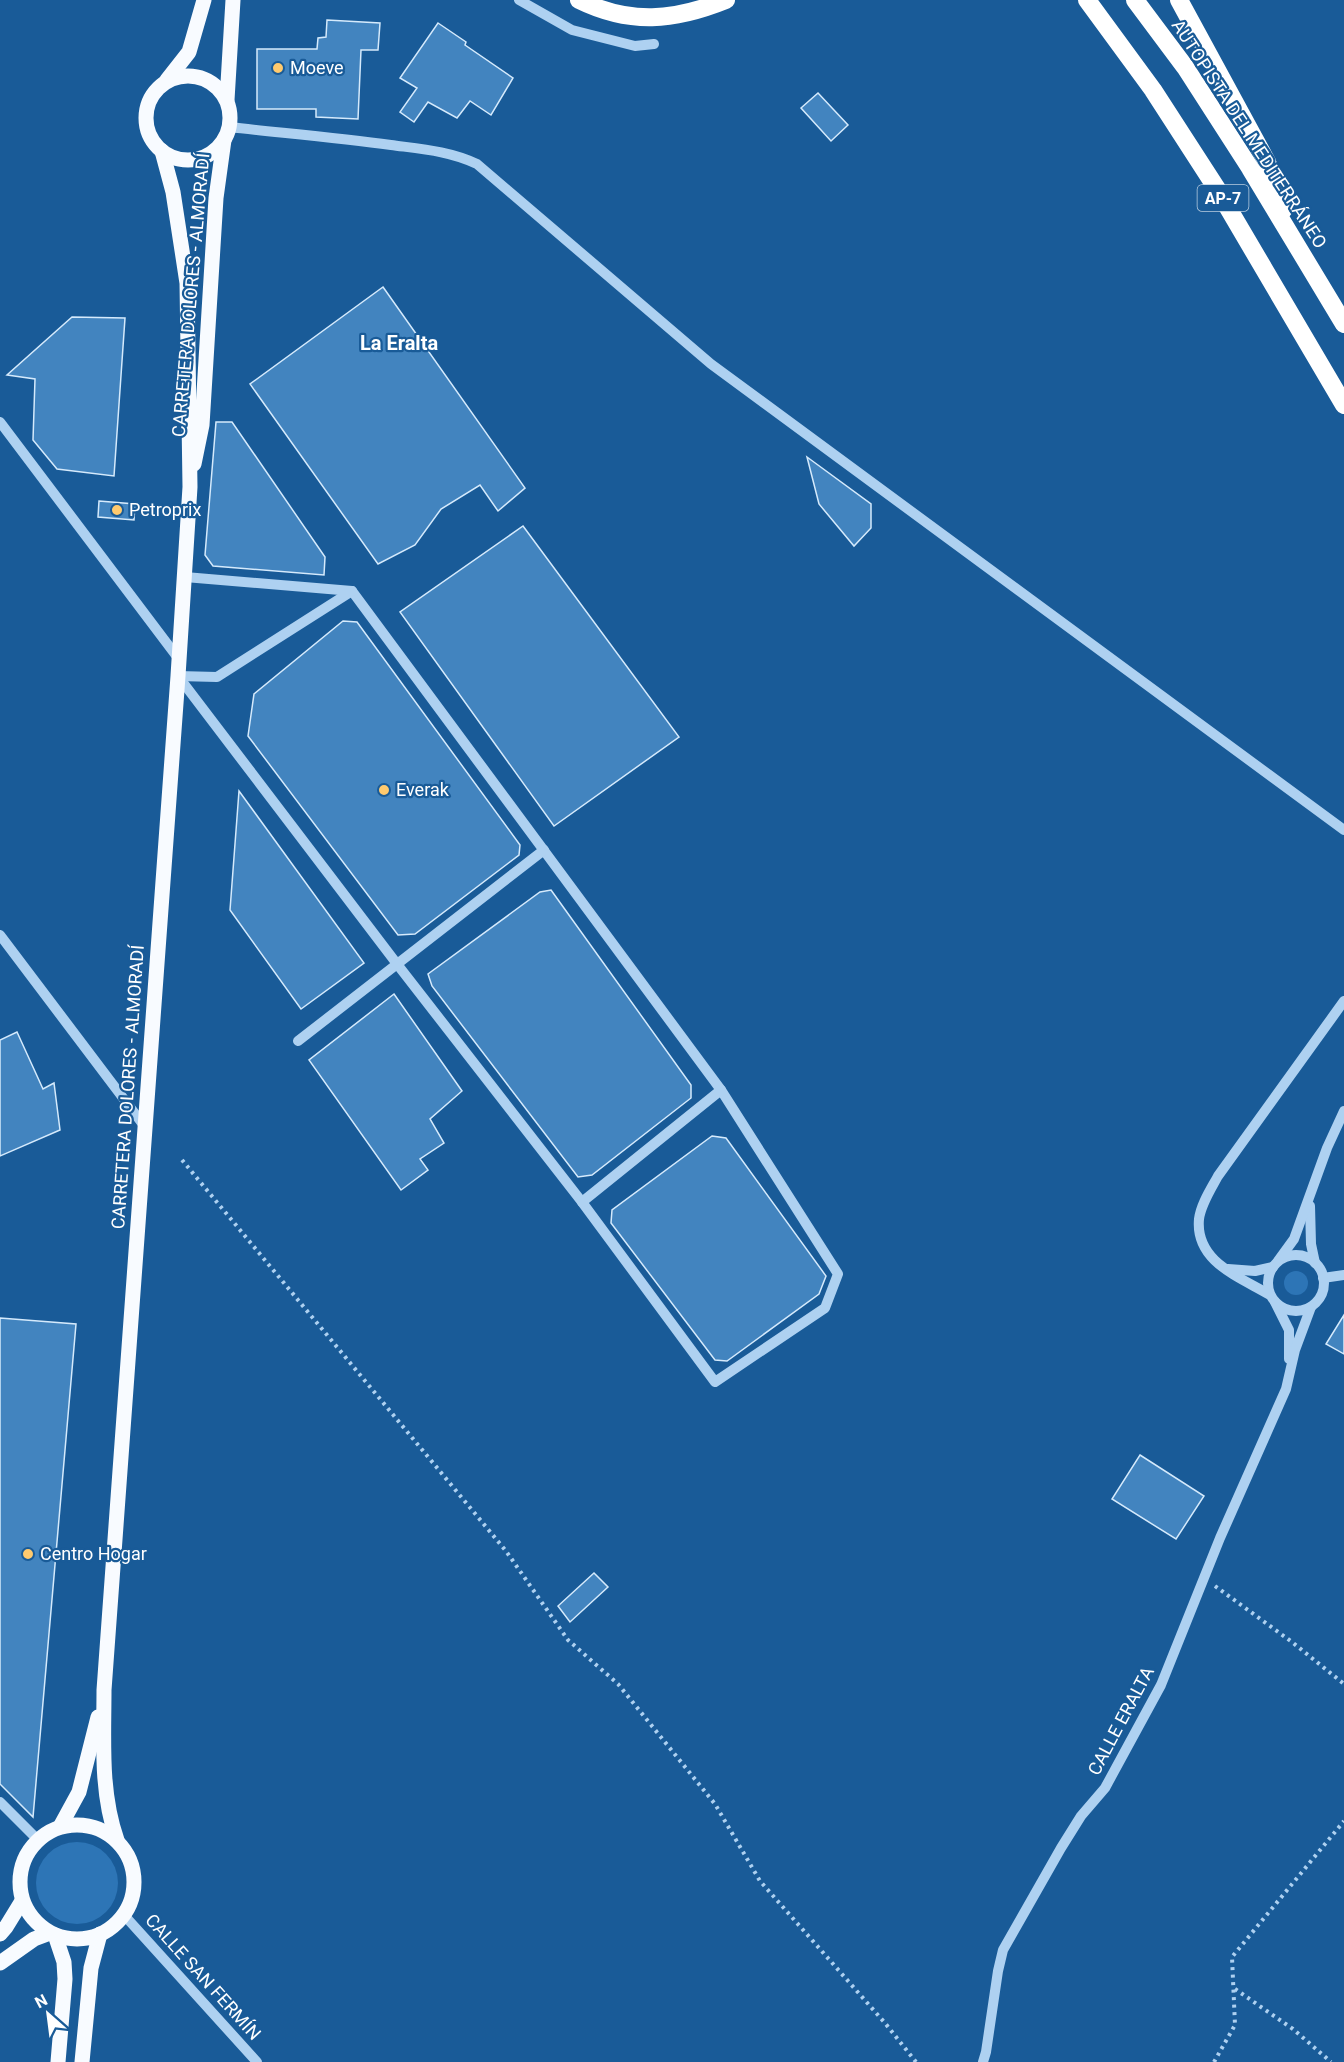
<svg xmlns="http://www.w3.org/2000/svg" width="1344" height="2062" font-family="Roboto,sans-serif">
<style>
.green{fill:#2d75b6}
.building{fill:#4284bf;stroke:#d5eafc;stroke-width:1.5}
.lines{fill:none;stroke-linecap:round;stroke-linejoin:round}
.path{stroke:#aed1f1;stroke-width:4;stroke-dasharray:3 4.5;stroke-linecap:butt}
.minor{stroke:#aed1f1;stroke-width:10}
.major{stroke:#f8fbff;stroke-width:15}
.highway{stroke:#fff;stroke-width:18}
.poi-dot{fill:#ffca6e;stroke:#195b98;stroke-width:2}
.labels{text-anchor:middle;stroke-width:4.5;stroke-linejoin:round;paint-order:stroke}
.shield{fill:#195b98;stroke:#bacee0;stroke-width:1.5}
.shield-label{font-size:16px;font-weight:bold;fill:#fff}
.poi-label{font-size:18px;fill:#fff;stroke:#195b98;text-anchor:start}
.street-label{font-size:18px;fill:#fff;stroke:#195b98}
.neighbourhood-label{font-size:20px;font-weight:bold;fill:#fff;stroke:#195b98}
</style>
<rect width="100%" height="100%" fill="#195b98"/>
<!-- green -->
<g class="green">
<circle cx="1296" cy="1283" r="12"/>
<circle cx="77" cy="1883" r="41"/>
</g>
<!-- building -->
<g class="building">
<path d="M327 20 380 23 378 50H361L358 119 316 117V109H257V49H317L318 38 326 37Z"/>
<path d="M438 23 466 42 465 45 513 78 491 115 470 101 457 118 428 102 414 122 400 112 417 88 400 78Z"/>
<path d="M818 93 848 125 831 141 801 108Z"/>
<path d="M383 287 525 488 498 511 480 485 441 509 415 545 378 564 250 384Z"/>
<path d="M72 317 125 318 114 476 57 469 33 440 35 379 7 375Z"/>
<path d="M216 422H232L325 557 324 575 213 566 205 555Z"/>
<path d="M807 457 871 504V528L854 546 819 504Z"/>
<path d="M99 501 135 504 134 520 98 517Z"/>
<path d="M523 526 679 737 554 826 400 612Z"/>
<path d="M343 621 357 622 520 845 519 855 415 934 398 935 248 736 254 694Z"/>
<path d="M239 791 364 963 301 1009 230 910Z"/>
<path d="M551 890 691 1085V1098L592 1175 578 1177 432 986 428 974 540 892Z"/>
<path d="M394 994 462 1091 430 1119 444 1143 420 1159 428 1170 401 1190 309 1060Z"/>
<path d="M17 1032 43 1089 54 1083 60 1130 0 1156V1040Z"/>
<path d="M712 1136 726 1138 826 1276 819 1294 727 1361 715 1360 611 1223 612 1210Z"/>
<path d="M1344 1315V1354L1326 1344Z"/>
<path d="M0 1318 76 1324 33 1817 0 1784Z"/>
<path d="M1140 1455 1204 1496 1176 1539 1112 1499Z"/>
<path d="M594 1573 608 1587 570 1622 558 1606Z"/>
</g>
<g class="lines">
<!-- path -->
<g class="path">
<path d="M182 1160 506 1551 568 1640 618 1684 715 1804 760 1881 885 2023 916 2062"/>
<path d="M1215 1586 1292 1642 1344 1684"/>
<path d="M1235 1989 1293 2029 1331 2062"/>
<path d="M1214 2062 1235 2025 1232 1957 1344 1821"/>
</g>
<!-- minor -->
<g class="minor">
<path d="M519 0 572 30 635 46 654 44"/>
<path d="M229 127C283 133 338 138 391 145 421 149 450 151 477 164L711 364 1344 830"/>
<path d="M0 422 178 658"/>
<path d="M178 676 397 964 582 1202 715 1382 825 1308 838 1274 721 1090 352 591 185 577"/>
<path d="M178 676 217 677 352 591"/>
<path d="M0 935 145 1127"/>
<path d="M298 1041 544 850"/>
<path d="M582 1202 721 1090"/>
<path d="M1310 1206 1311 1244 1315 1263"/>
<circle cx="1296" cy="1283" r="28"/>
<path d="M1278 1261 1294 1239 1327 1148 1344 1111"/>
<path d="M1228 1269 1255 1271 1273 1267"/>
<path d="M1323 1278 1344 1275"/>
<path d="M1270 1295C1240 1277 1195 1262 1199 1219 1201 1204 1211 1189 1218 1176L1344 1001"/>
<path d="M1275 1302 1289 1330V1359"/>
<path d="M0 1802 37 1839"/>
<path d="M124 1915 257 2062"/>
<path d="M983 2062 986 2052 998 1971 1003 1950 1061 1848 1081 1816 1105 1788 1161 1685 1220 1538 1286 1389 1295 1350 1311 1307"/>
</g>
<!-- major -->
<g class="major">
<circle cx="188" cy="118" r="42"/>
<path d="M167 80 189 52 204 0"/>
<path d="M227 100 233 0"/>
<path d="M194 464 202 425 216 198 224 140"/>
<circle cx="77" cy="1882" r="57"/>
<path d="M61 1825 79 1792 98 1717"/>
<path d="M117 1840C100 1792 104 1740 104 1690L178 676 190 487 187 283 173 192 162 151"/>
<path d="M0 1934 6 1927 22 1901"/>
<path d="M55 1935 64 1962 65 1979 58 2062"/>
<path d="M0 1963 34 1939 50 1933"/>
<path d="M82 2062 91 1968 100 1934"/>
</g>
<!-- highway -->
<g class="highway">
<path d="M579 0C630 25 674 21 726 0"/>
<path d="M1087 0 1153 90 1217 189 1344 405"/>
<path d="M1135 0 1185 67 1250 168 1344 324"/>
<path d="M1179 0 1267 162 1284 209"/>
</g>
</g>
<!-- markers -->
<g class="poi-dot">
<circle cx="278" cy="68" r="6"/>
<circle cx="117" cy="510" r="6"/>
<circle cx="384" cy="790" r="6"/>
<circle cx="28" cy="1554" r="6"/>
</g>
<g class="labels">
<!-- shield labels -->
<rect class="shield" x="1197.5" y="185" width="51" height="26" rx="4.5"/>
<g class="shield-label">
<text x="1223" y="204">AP-7</text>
</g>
<!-- poi labels -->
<g class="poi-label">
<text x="290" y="74">Moeve</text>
<text x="129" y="516">Petroprix</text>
<text x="396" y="796">Everak</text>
<text x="40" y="1560">Centro Hogar</text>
</g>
<!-- street labels -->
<g class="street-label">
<text transform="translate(1249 134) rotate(57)" y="6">AUTOPISTA DEL MEDITERRÁNEO</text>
<text transform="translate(191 295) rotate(-85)" y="6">CARRETERA DOLORES - ALMORADÍ</text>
<text transform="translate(128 1087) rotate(-86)" y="6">CARRETERA DOLORES - ALMORADÍ</text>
<text transform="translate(1121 1721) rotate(-62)" y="6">CALLE ERALTA</text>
<text transform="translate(203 1977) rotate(48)" y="6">CALLE SAN FERMÍN</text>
</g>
<!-- neighbourhood labels -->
<g class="neighbourhood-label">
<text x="399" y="350">La Eralta</text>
</g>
</g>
<!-- north arrow -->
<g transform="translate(48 2014) rotate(332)" stroke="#195b98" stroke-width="4.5" paint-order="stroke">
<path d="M0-4.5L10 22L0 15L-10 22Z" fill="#ffffff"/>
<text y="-9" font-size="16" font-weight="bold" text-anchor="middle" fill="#ffffff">N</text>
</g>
</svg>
